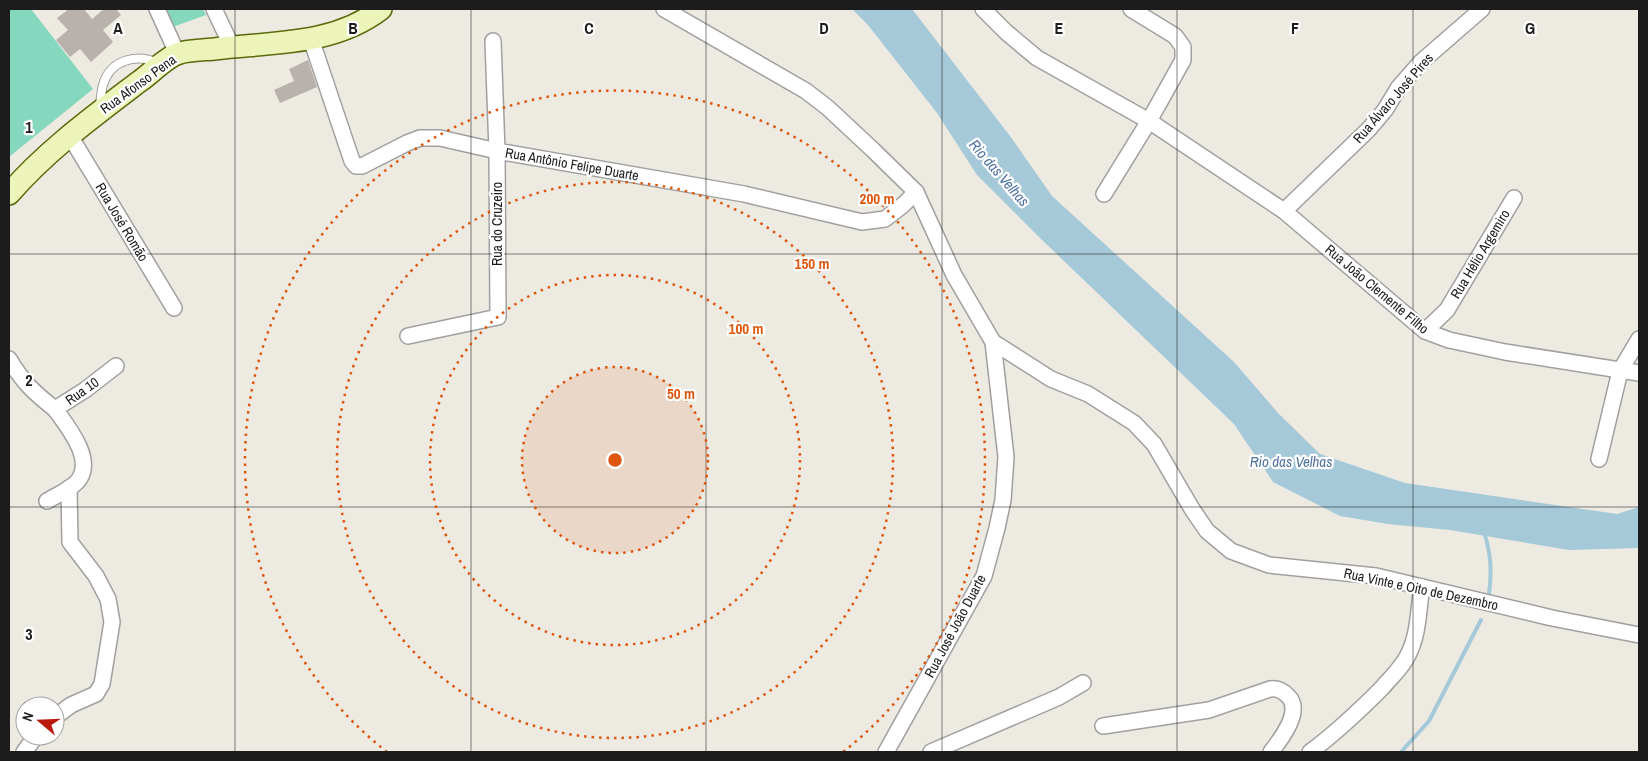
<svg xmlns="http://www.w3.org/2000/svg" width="1648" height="761" font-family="'Archivo Narrow',sans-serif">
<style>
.pitch{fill:#85d7bd}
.water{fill:#a5c9d8}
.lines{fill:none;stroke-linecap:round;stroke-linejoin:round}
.stream{stroke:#a5c9d8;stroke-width:4}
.building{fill:#b9b2ac}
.service-casing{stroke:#a0a0a0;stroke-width:10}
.minor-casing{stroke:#a0a0a0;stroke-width:18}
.secondary-casing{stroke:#5a6a0c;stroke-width:24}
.service{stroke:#fff;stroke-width:8}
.minor{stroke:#fff;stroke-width:15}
.secondary{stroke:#edf4b9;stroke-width:21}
.grid{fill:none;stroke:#1c1c1c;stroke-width:1;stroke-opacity:0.55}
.ring{fill:none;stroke:#de560d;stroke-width:2.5;stroke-dasharray:2.5 5}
.labels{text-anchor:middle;stroke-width:4.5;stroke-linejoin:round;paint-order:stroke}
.street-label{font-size:14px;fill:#1c1c1c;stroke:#fff}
.water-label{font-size:15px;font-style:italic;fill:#5074a4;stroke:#fff}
.grid-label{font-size:16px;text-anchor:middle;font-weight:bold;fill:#1c1c1c;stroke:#fff;stroke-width:4.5;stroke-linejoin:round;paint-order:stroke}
.centre{fill:#de560d;stroke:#fff;stroke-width:2.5}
.ring-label{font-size:15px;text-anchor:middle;font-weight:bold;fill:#de560d;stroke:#fff;stroke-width:4.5;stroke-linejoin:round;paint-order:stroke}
</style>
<rect width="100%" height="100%" fill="#edeae2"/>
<!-- pitch -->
<g class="pitch">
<path d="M9 9H31L93 89 9 157Z"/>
<path d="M162 9H203L206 15 170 28Z"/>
</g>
<!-- water -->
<path class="water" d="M852 9H912L1010 136 1052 196 1234 362 1278 413 1320 454 1405 483 1617 514 1639 507V548L1569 550 1450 530 1388 524 1340 516 1273 482 1234 424 1040 238 977 175 937 113 868 25Z"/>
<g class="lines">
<!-- stream -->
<g class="stream">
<path d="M1484 532C1491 554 1492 570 1489 594"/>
<path d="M1401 752 1429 721 1481 620"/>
</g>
</g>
<!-- building -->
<g class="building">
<path d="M69 9H84L92 19 104 9H116L121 15 103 30 113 42 91 62 80 49 70 57 56 40 68 30 57 18Z"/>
<path d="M308 60 317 87 280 103 274 90 294 81 289 69Z"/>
</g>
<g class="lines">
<defs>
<path id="service" d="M100 105C101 99 101 92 103 85 110 60 136 53 158 63"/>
<g id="minor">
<path d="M157 9 177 53"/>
<path d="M214 9 232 47"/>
<path d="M664 9 806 91 828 108 873 150 916 192 954 275 993 342 1051 379 1088 394 1134 423 1154 444 1192 509 1207 531 1231 551 1269 565 1376 576 1552 618 1639 635"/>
<path d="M983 9 1006 32 1037 58 1149 121 1284 211 1425 331 1449 340 1505 352 1639 373"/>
<path d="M311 39 352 161 356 166H362L407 143 420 138H440L497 151 744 194 862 222 885 219 903 205 916 192"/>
<path d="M70 136 174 308"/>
<path d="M1104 194 1149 121 1183 60V47L1175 36 1131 9"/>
<path d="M1284 211 1369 129 1385 110 1399 87 1421 62 1482 9"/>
<path d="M1425 331 1447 310 1514 198"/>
<path d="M408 336 498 317 497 151 493 41"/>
<path d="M9 359C22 381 34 393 55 409L85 390 116 366"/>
<path d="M1599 459 1620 371 1639 339"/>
<path d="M47 501C57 495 69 490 77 482 96 461 68 427 55 409"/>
<path d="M55 717 71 705 96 694 102 684 112 622 108 599 96 576 70 542 69 488"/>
<path d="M1103 726 1209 710 1270 689C1277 688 1282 690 1288 696 1303 711 1281 739 1271 752"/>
<path d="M24 752 36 736"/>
<path d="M886 752 984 576 997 528 1003 500 1006 457 993 342"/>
<path d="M931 752 1059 697 1083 683"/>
<path d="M1310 752C1336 733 1359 711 1382 688 1391 677 1402 668 1408 655 1419 634 1418 610 1422 587"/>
</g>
<path id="secondary" d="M9 194C47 150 94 116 140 81 150 74 167 57 177 54 186 50 204 50 214 49 271 42 333 46 381 9"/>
</defs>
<!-- service casing -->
<use href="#service" class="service-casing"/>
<!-- minor casing -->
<use href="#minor" class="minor-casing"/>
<!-- secondary casing -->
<use href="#secondary" class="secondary-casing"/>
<!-- service -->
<use href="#service" class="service"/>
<!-- minor -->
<use href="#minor" class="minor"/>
<!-- secondary -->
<use href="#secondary" class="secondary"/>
</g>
<!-- grid -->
<path class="grid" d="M235 9V752M471 9V752M706 9V752M942 9V752M1177 9V752M1413 9V752M9 254H1639M9 507H1639"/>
<!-- distance rings -->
<circle cx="615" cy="460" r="93" fill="#de560d" fill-opacity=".12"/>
<g class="ring">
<circle cx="615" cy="460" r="93"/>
<circle cx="615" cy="460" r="185"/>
<circle cx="615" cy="460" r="278"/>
<path d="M387 752A370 370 0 1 1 843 752"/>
</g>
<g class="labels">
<!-- street labels -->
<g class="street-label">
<text transform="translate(138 84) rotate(-36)" y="5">Rua Afonso Pena</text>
<text transform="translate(1393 98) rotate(-49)" y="5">Rua Álvaro José Pires</text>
<text transform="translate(572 164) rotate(10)" y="5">Rua Antônio Felipe Duarte</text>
<text transform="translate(122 222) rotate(59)" y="5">Rua José Romão</text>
<text transform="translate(497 224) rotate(-90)" y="5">Rua do Cruzeiro</text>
<text transform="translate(1480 254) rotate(-59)" y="5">Rua Hélio Argemiro</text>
<text transform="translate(1377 289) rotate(40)" y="5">Rua João Clemente Filho</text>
<text transform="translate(82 391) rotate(-35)" y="5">Rua 10</text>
<text transform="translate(1421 589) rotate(12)" y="5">Rua Vinte e Oito de Dezembro</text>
<text transform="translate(955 626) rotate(-62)" y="5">Rua José João Duarte</text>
</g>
<!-- water labels -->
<g class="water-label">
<text transform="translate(999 173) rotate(49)" y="5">Rio das Velhas</text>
<text x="1291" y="467">Rio das Velhas</text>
</g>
</g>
<g class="grid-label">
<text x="118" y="34">A</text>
<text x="353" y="34">B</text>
<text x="589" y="34">C</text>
<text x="824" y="34">D</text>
<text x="1059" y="34">E</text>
<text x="1295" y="34">F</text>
<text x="1530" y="34">G</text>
<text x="29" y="133">1</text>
<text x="29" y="386">2</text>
<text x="29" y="640">3</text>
</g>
<circle cx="615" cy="460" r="8" class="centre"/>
<g class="ring-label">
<text x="877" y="204">200 m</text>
<text x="812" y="269">150 m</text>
<text x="746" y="334">100 m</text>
<text x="681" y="399">50 m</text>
</g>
<!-- border -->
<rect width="1648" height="761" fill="none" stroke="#1c1c1c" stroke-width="20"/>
<!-- north arrow -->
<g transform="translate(40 721) rotate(289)"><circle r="24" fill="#ffffff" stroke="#a4a4a4"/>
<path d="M0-4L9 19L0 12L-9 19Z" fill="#ba190e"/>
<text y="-8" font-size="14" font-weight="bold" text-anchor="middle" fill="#1c1c1c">N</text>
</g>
</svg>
